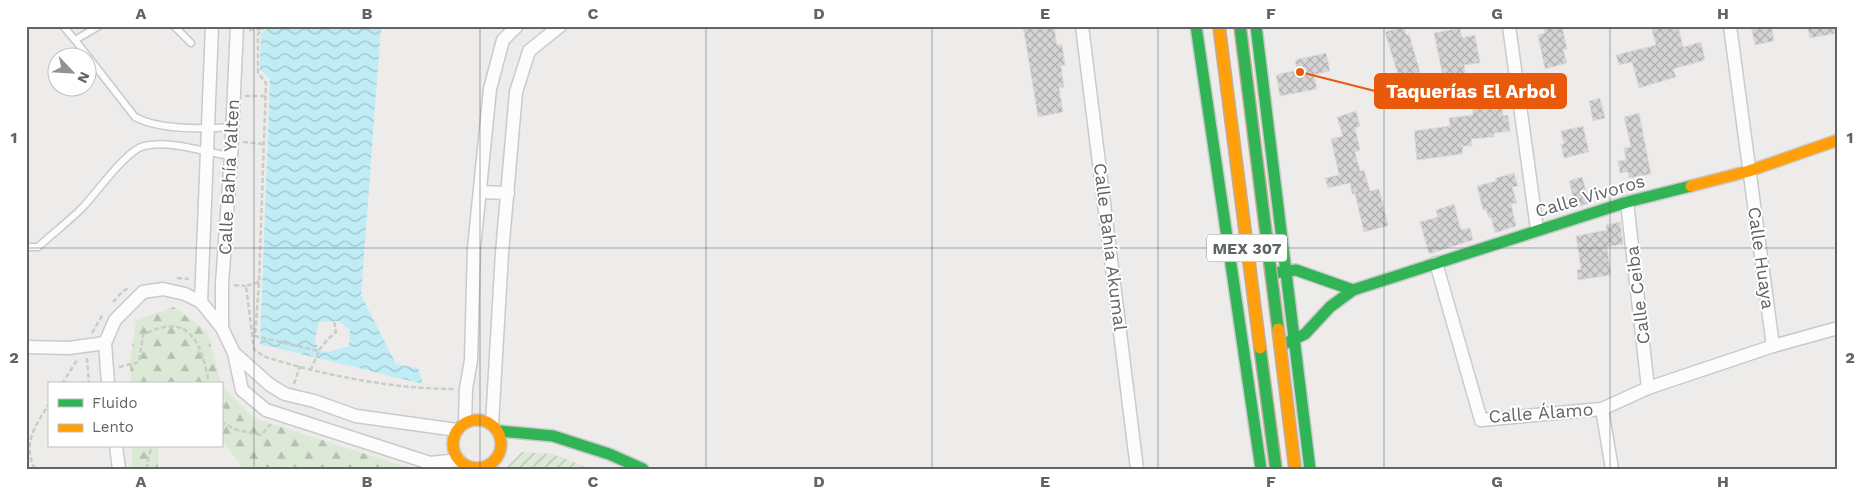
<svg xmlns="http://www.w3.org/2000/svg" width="1864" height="495" font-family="'Work Sans',sans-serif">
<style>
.forest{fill:url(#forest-firs)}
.garden{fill:url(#garden-furrows)}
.water{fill:url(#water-waves);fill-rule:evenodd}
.building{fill:url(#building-cross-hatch);stroke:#dedbd9}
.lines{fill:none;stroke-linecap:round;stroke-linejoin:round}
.lane-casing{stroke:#cbcaca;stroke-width:9}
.street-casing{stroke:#cbcaca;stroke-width:15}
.fast-casing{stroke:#cacaca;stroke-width:14}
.slow-casing{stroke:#cacaca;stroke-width:14}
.path{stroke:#c9cdca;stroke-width:2.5;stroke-dasharray:5 2.5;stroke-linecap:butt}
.lane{stroke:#fcfcfc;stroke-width:6}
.street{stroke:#fcfcfc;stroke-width:12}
.fast{stroke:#30b455;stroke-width:11}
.slow{stroke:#ff9f0a;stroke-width:11}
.fast-bridge-casing{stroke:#c4ac98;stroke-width:14;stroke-linecap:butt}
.slow-bridge-casing{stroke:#c4ac98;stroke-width:14;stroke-linecap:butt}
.fast-bridge{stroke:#30b455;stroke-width:11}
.slow-bridge{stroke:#ff9f0a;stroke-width:11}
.grid{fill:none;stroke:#5f6467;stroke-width:1;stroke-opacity:0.55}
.labels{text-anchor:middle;stroke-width:4;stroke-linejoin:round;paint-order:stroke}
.shield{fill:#fff;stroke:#8f9295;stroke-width:1}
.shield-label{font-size:16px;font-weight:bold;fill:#5f6467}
.street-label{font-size:18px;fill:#5f6467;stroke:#fff}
.leader{fill:none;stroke:#e8590c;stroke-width:2}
.callout-dot{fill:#e8590c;stroke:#fff;stroke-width:2}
.callout{fill:#e8590c;stroke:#e8590c;stroke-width:2}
.callout-label{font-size:19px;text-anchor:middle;font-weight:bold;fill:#fff}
.neatline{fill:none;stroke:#5f6467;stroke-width:2}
.grid-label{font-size:16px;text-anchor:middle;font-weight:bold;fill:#5f6467}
</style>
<defs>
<pattern id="forest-firs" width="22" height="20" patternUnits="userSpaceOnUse" patternTransform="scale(1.25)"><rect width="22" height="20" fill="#dce9d6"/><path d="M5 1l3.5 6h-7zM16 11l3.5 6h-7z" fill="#b6c0b1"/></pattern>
<pattern id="garden-furrows" width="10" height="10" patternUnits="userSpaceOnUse" patternTransform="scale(1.25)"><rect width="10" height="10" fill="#dce9d6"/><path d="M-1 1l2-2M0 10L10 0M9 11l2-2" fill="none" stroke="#b6c0b1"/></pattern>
<pattern id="water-waves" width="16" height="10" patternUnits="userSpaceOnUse" patternTransform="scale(1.25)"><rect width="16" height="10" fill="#c0ecf5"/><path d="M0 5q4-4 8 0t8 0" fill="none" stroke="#9fc3ca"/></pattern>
<pattern id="building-cross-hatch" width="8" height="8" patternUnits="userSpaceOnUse" patternTransform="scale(1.25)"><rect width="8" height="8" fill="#d5d3d3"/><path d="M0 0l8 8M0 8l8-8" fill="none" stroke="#b0afaf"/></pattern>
</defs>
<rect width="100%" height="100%" fill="#eeecea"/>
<!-- forest -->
<g class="forest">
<path d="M174 307 207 331 222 386 254 418 412 469H244L221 440V384H131L130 361 136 320Z"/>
<rect x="132" y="446" width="26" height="23"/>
</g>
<!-- garden -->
<path class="garden" d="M522 452 553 454 591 469H505Z"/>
<!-- water -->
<path class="water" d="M271 26H381L361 295 396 364 418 368 423 384 260 344 270 79 260 69 261 34ZM338 321 350 330 349 346 328 352 319 351 315 339 319 322Z"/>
<!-- building -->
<g class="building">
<path d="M1023 26H1054L1057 45 1062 44 1065 65 1061 66 1064 87 1059 88 1063 112 1038 117Z"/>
<path d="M1404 26 1406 35 1409 34 1420 72 1399 78 1385 32Z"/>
<path d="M1543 26H1562L1567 49 1563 50 1567 63 1545 69 1538 35 1545 33Z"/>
<path d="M1651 26H1678L1683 47 1701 42 1705 60 1673 69 1676 77 1639 88 1632 62 1619 65 1616 55 1656 45Z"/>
<path d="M1751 26H1771L1774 41 1755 45Z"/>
<path d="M1807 26H1838V33L1810 38Z"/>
<path d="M1460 28 1462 38 1475 35 1480 63 1464 65 1465 73 1443 77 1434 33Z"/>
<path d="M1326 53 1330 71 1314 75 1317 89 1280 96 1276 75 1297 70 1295 60Z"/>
<path d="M1480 91 1482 102 1501 100 1503 116 1508 115 1510 131 1494 133V137L1471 139 1472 146H1463L1462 154 1417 160 1414 131 1450 126 1449 118 1473 115 1470 92Z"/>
<path d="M1600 98 1605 118 1593 121 1589 101Z"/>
<path d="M1356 111 1360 126 1355 128 1360 150 1355 152 1360 171 1364 170 1370 191 1379 189 1388 226 1364 232 1355 194H1352L1350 183 1328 188 1325 178 1339 175 1331 139 1343 136 1337 117Z"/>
<path d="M1639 113 1651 174 1629 178 1628 172 1620 173 1618 161 1626 160 1624 148 1631 147 1624 117Z"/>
<path d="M1583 126 1589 152 1564 158 1561 144H1564L1561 131Z"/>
<path d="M1514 173 1518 186 1512 187 1517 203 1511 204 1516 226 1495 233 1491 217 1489 218 1486 210H1483L1477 186 1496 181V178Z"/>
<path d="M1582 177 1590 203 1563 211 1560 201 1573 197 1569 181Z"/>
<path d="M1454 204 1461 230 1470 228 1473 240 1429 254 1420 222 1438 217 1436 210Z"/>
<path d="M1620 222 1623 244 1607 247 1611 275 1578 280 1577 270 1581 269 1576 236 1607 230 1606 225Z"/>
</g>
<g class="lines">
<defs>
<g id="lane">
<path d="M63 26 75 40 135 117C159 130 205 129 233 127"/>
<path d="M174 26 191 43"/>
<path d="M75 40 99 26"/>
<path d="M26 247H38C52 234 68 222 82 208 96 194 126 150 144 146 172 140 203 152 231 156"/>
</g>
<g id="street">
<path d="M1082 26 1137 469"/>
<path d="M1509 26 1537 229"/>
<path d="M1730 26 1773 346"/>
<path d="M480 192 508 193"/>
<path d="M1627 202 1648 388"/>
<path d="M1436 263 1481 420 1602 409 1648 388 1773 346 1838 328"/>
<path d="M201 302 212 26"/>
<path d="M222 328V284L231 156 237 26"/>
<path d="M26 347 69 348 105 343"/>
<path d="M234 353 270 385 285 394 314 401 356 416 457 430"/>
<path d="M108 384 105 343 115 320 143 292 163 289 185 294 201 302 222 328 234 353 242 390 266 410 430 463 459 460"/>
<path d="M1602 409 1612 469"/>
<path d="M465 422 466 389 471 360 474 248 490 89 503 40 517 26"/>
<path d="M492 424 502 253 516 92 529 51 560 26"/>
<path d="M116 446 119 469"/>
</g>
<g id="fast">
<path d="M1196 26 1261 469"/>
<path d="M1256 26 1310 469"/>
<path d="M1274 273 1296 270 1353 290"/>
<path d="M1284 344 1305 334 1330 307 1353 290 1627 202 1691 186"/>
<path d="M499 431 553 436 609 454 643 469"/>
</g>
<g id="slow">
<path d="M1691 186 1749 171 1838 140"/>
<circle cx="477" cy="444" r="24"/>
</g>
</defs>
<!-- lane casing -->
<use href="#lane" class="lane-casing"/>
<!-- street casing -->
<use href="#street" class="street-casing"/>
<!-- fast casing -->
<use href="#fast" class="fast-casing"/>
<!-- slow casing -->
<use href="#slow" class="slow-casing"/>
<!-- path -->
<g class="path">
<path d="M265 26 258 34V73L266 83 259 282 255 336 319 351 311 369"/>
<path d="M249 30 260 29 263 27"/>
<path d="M245 96H266"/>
<path d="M243 142 264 144"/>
<path d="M177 278 189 279"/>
<path d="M259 282 246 286 254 349 263 356C321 375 393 389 454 389"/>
<path d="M234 285 246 286"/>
<path d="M113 302 123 291 129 288"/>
<path d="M92 333 103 314"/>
<path d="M319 350 328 339 336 332 334 321"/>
<path d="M87 358 89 384"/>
<path d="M119 367 139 362 143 335C190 310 202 344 209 384"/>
<path d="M62 384 77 360"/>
<path d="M294 384 300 366"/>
<path d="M221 422 237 430 261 435 271 424"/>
<path d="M35 469C22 444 35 426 49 404"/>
<path d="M147 469 148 459 152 446"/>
</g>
<!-- lane -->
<use href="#lane" class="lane"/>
<!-- street -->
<use href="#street" class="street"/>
<!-- fast -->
<use href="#fast" class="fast"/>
<!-- slow -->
<use href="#slow" class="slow"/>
<defs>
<g id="fast-bridge">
<path d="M1240 26 1278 329"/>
<path d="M1260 348 1276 469"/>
</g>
<g id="slow-bridge">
<path d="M1219 26 1260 348"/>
<path d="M1278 329 1295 469"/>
</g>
</defs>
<!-- fast-bridge casing -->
<use href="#fast-bridge" class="fast-bridge-casing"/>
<!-- slow-bridge casing -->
<use href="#slow-bridge" class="slow-bridge-casing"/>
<!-- fast-bridge -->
<use href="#fast-bridge" class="fast-bridge"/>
<!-- slow-bridge -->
<use href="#slow-bridge" class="slow-bridge"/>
</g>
<!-- grid -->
<path class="grid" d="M254 26V469M480 26V469M706 26V469M932 26V469M1158 26V469M1384 26V469M1610 26V469M26 248H1838"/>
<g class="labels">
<!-- shield labels -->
<rect class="shield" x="1207" y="234.5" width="80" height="27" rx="4"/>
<g class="shield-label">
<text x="1247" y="254">MEX 307</text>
</g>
<!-- street labels -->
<g class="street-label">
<text transform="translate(229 177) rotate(-87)" y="6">Calle Bahía Yalten</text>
<text transform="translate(1590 196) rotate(-16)" y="6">Calle Vivoros</text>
<text transform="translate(1110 247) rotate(83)" y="6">Calle Bahía Akumal</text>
<text transform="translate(1761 258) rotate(82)" y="6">Calle Huaya</text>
<text transform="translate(1638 295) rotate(-97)" y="6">Calle Ceiba</text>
<text transform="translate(1541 413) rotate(-4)" y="6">Calle Álamo</text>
</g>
</g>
<!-- callouts -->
<path class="leader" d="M1300 72L1375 91"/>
<circle class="callout-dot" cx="1300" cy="72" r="5"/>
<rect class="callout" x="1375" y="74" width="191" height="34" rx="5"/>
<g class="callout-label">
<text x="1471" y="98">Taquerías El Arbol</text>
</g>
<!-- border -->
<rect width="1864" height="495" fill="none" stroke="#ffffff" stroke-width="55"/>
<!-- legend -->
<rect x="48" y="382" width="175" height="65" fill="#ffffff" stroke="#bfc1c2"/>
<rect x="58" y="399" width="25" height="8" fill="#30b455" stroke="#bfc1c2"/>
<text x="92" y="408" font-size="15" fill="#5f6467">Fluido</text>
<rect x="58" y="424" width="25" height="8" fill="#ff9f0a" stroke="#bfc1c2"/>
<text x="92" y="432" font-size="15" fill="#5f6467">Lento</text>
<!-- north arrow -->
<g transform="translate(72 72) rotate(115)"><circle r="24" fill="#ffffff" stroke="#bfc1c2"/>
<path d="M0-4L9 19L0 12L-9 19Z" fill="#919495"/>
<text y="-8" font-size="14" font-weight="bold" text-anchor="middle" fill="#5f6467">N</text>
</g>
<rect x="28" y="28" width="1808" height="440" class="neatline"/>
<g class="grid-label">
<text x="141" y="19">A</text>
<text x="367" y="19">B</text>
<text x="593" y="19">C</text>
<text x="819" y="19">D</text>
<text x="1045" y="19">E</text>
<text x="1271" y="19">F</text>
<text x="1497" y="19">G</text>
<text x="1723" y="19">H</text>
<text x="14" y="143">1</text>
<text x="1850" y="143">1</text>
<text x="14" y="363">2</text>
<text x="1850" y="363">2</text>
<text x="141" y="487">A</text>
<text x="367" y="487">B</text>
<text x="593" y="487">C</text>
<text x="819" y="487">D</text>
<text x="1045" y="487">E</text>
<text x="1271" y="487">F</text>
<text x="1497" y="487">G</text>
<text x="1723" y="487">H</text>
</g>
</svg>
